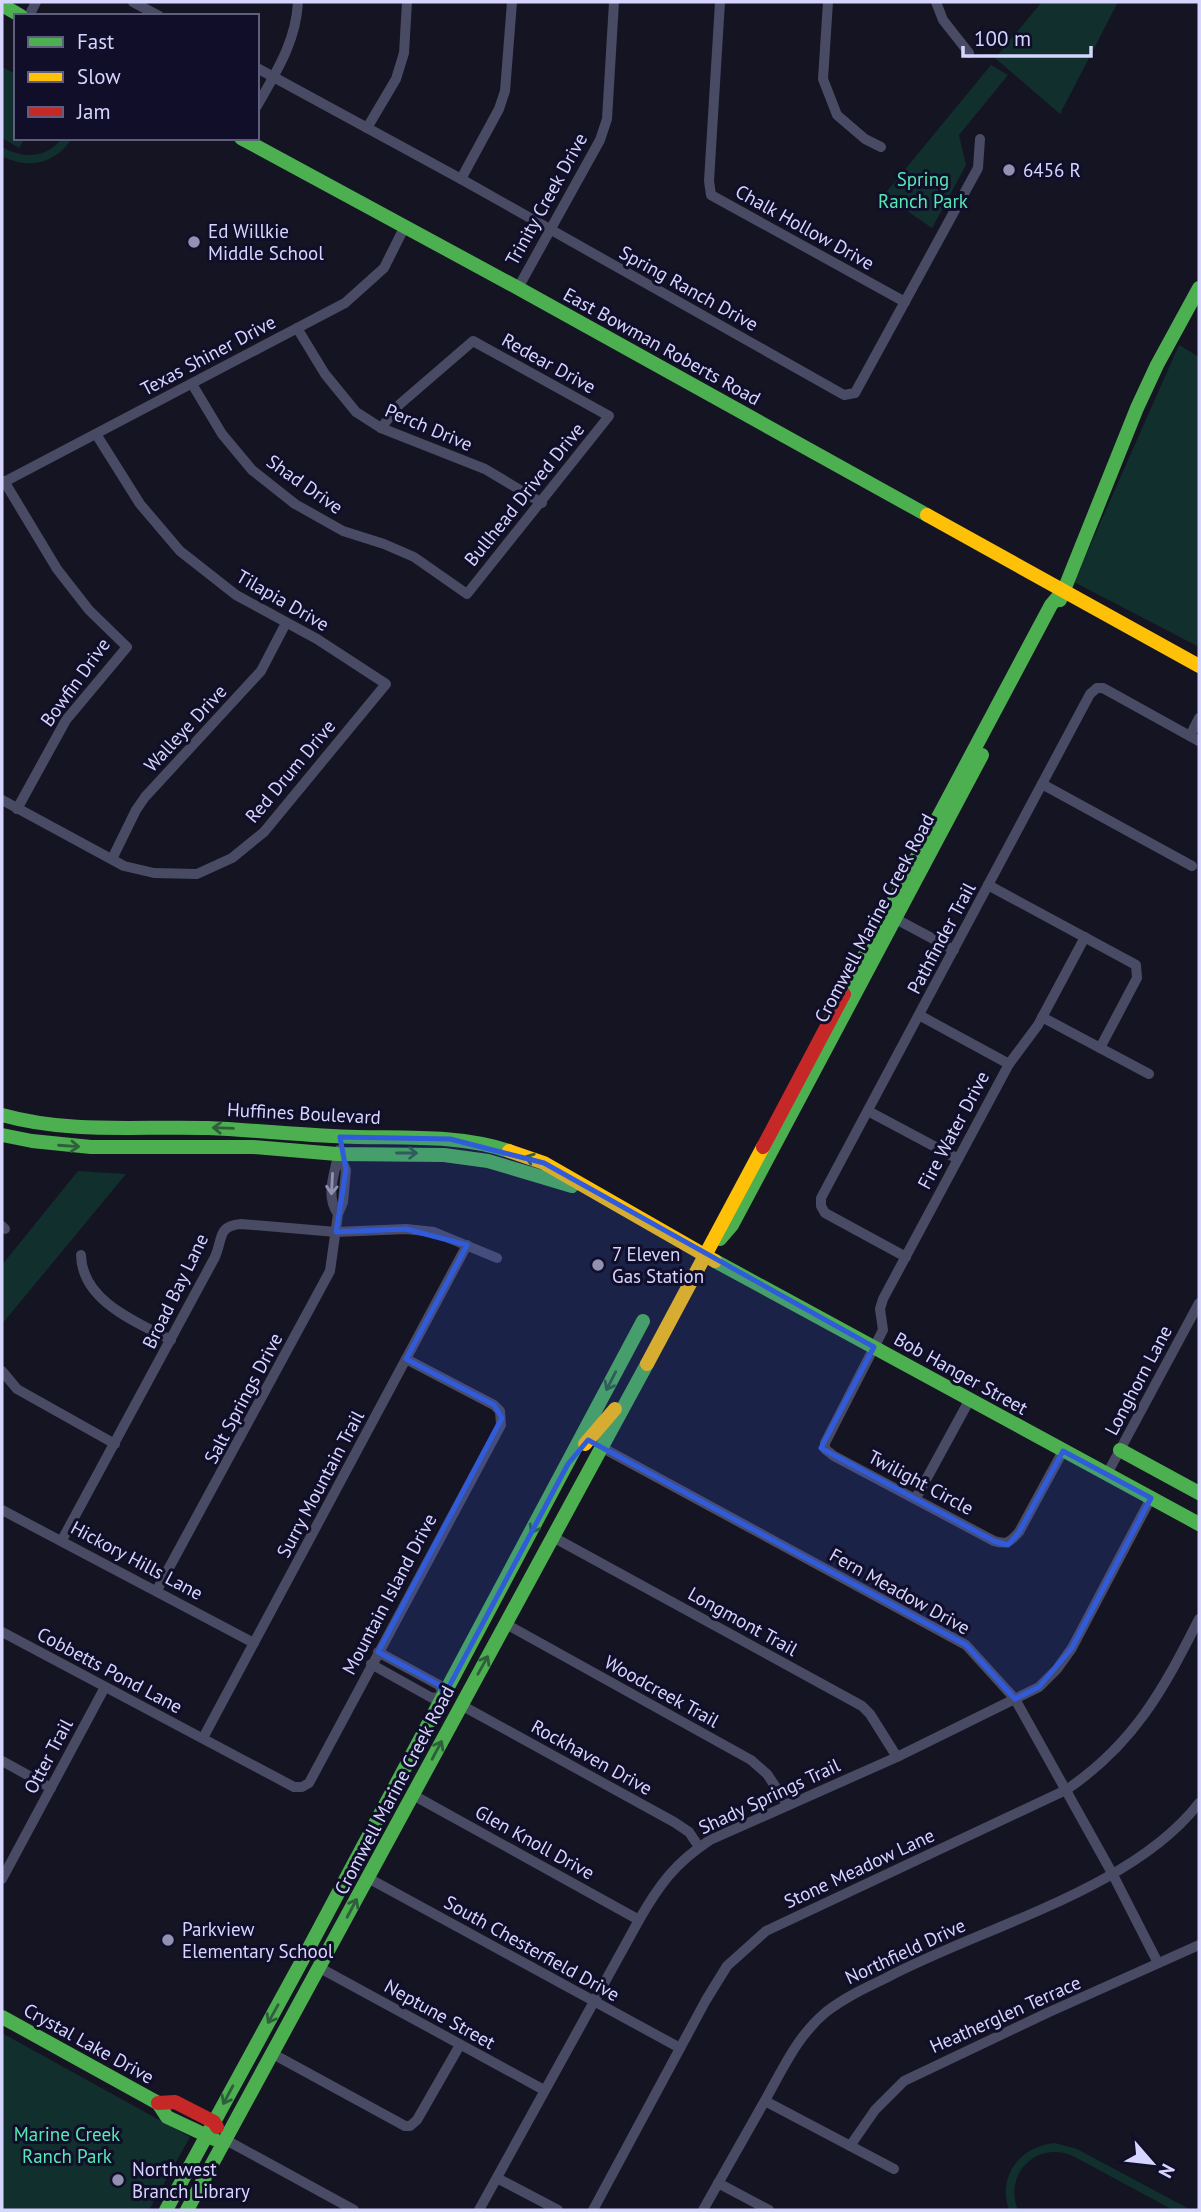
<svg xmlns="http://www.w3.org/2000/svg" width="1201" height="2212" font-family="'PT Sans',sans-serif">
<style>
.green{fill:#112f2d}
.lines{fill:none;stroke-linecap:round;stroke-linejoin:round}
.street{stroke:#494a64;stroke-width:10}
.fast{stroke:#4caf50;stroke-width:14}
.slow{stroke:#ffc107;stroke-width:14}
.jam{stroke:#c62828;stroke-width:14}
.oneway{stroke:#2e5e3c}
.oneway2{stroke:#9090b2}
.marked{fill:#305cdc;fill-opacity:0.2;stroke:#305cdc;stroke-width:5;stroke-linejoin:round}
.poi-dot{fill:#9291b2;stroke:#100e29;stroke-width:2.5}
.labels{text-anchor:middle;stroke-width:6;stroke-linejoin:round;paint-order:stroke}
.poi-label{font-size:19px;fill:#d6d5ff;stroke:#100e29;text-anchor:start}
.park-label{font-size:19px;fill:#58e8b4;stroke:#100e29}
.street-label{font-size:19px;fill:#d6d5ff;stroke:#100e29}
</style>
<rect width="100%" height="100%" fill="#151423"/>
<!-- green -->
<g class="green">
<path d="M1042 2H1118L1060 114 995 58Z"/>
<path d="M991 65 1008 75 959 135 966 165 932 228 884 195Z"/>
<path d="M2 67 16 74V138H25L19 148 2 138Z"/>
<path d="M62 138H72C56 164 28 170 2 156V147C24 159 46 159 62 138Z"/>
<path d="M1179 345 1199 357V647L1074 582Z"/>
<path d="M78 1171 126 1174 2 1324V1265Z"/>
<path d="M2 2033 190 2137 149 2210H2Z"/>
<path d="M1055 2143 1077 2149 1191 2210H1173L1073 2156C1037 2140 1003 2174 1018 2210H1009C997 2176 1020 2146 1055 2143Z"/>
</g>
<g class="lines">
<!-- street -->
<g class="street">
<path d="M133 2 159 16"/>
<path d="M720 2 709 181 711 195 905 302"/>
<path d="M828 2 823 79 837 115 865 139 881 147"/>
<path d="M936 2 943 20 969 53"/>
<path d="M29 16 36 2"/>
<path d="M257 68 461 179 844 395 855 393 978 168 980 139"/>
<path d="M257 106C276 72 296 42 298 2"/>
<path d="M367 128 396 79 404 53 407 2"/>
<path d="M461 179 499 109 505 91 512 2"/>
<path d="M518 288 600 140 607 119 614 2"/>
<path d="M297 328 325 374 356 412 381 428 485 469 542 503"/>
<path d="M192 384 222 434 252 470 295 504 343 531 384 544 414 557 467 594 609 416 473 341 400 404 381 428"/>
<path d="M4 481 57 569 89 610 127 647 66 720 17 809"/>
<path d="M2 483 345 303 384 268 404 228"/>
<path d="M1190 736 1199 718"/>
<path d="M1042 784 1192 866"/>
<path d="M2 800 124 866 154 873 197 874 232 858 264 832 386 684 317 639 236 595 180 551 140 504 96 434"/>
<path d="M112 859 136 810 145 797 261 671 286 623"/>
<path d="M988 885 1136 965 1137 978 1100 1048"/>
<path d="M896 919 954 950"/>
<path d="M919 1015 1009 1064"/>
<path d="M1042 1017 1149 1074"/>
<path d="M868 1111 958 1159"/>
<path d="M338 1214C324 1195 336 1171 339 1150"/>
<path d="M2 1226 5 1229"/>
<path d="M81 1255C82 1301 136 1322 171 1340"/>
<path d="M906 1257 825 1213 821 1206V1198L1090 694 1097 688H1103L1199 741"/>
<path d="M2 1371 17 1389 115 1444"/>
<path d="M601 1447 966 1645 1015 1699 1112 1873 1158 1963"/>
<path d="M1063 1451 1019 1532C1010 1542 1007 1545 994 1541L834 1456 825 1449V1443L883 1330 880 1309 883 1299 1009 1064 1038 1025 1085 937"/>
<path d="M1107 1474 1199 1303"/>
<path d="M916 1498 970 1399"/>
<path d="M2 1510 254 1643"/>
<path d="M553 1537 862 1706 870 1714 897 1757"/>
<path d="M62 1540 215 1257C223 1239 217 1226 241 1224L336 1232 406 1229 434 1232 497 1258"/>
<path d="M157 1590 330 1271 338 1214 343 1202 346 1170 339 1154"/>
<path d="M506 1624 751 1760 767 1774 787 1804"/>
<path d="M2 1632 294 1787H302L309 1783 501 1425 500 1411 494 1405 406 1359"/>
<path d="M371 1664 432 1698 444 1696 439 1685 378 1652"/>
<path d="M461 1705 674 1822 689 1832 699 1847"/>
<path d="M203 1738 467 1245"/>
<path d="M2 1761 51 1788"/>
<path d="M413 1795 639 1920"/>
<path d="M368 1878 680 2048"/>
<path d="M2 1879 105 1687"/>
<path d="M320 1968 544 2090"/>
<path d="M273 2054 405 2126H410L417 2120 460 2045"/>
<path d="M765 2101 894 2169"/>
<path d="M226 2140 354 2210"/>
<path d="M850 2146 875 2110 904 2081 1047 2013 1199 1945"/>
<path d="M497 2178 558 2210"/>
<path d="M718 2183 769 2210"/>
<path d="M479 2210 639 1920C659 1885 675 1863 710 1840L897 1757 1039 1687 1057 1669 1072 1648 1151 1498"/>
<path d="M593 2210 706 2000 727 1966 766 1931 1066 1790C1134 1744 1163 1690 1199 1619"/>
<path d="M703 2210C723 2174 743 2139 763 2104 782 2071 796 2037 826 2012 844 1998 865 1988 886 1978 982 1927 1132 1890 1199 1803"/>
</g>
<!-- fast -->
<g class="fast">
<path d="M2 5 21 16"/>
<path d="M241 138 518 288 927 515"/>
<path d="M1060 600 1137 408 1157 365 1199 288"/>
<path d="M844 994 1051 605 1063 591"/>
<path d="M2 1115C70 1134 138 1126 208 1128 258 1130 307 1136 357 1137 408 1138 460 1135 509 1151"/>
<path d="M2 1135 32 1141 91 1147H253L337 1154 444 1155 488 1161 572 1186"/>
<path d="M720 1239 732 1225 982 755"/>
<path d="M715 1261 1199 1524"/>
<path d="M1120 1450 1199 1493"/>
<path d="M2 2017 158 2103 167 2117 214 2139"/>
<path d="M166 2210 303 1959 643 1321"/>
<path d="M187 2210 647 1364"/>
</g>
<!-- slow -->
<g class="slow">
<path d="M927 515 1199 666"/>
<path d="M509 1151 544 1163 715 1261"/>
<path d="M647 1364 763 1147"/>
<path d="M585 1444 615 1409"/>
</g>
<!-- jam -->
<g class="jam">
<path d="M763 1147 844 994"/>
<path d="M158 2103 175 2102 214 2122 217 2127"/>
</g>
</g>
<!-- one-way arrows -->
<defs><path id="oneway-shaft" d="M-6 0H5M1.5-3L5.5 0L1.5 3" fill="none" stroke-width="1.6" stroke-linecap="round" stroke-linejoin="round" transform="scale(1.75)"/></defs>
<g class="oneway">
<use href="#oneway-shaft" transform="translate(223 1128) rotate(-178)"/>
<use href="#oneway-shaft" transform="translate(69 1146) rotate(4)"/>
<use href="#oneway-shaft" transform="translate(407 1153)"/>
<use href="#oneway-shaft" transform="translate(535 1160) rotate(-161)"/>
<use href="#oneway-shaft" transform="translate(611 1381) rotate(117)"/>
<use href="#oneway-shaft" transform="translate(536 1524) rotate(118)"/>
<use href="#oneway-shaft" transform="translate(483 1665) rotate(-61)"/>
<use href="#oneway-shaft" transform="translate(437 1750) rotate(-62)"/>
<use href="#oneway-shaft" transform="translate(352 1908) rotate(-62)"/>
<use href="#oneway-shaft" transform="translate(273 2014) rotate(119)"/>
<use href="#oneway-shaft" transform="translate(228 2095) rotate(118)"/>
</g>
<use class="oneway2" href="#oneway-shaft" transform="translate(332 1184) rotate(93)"/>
<!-- marked area -->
<path class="marked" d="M340 1137 450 1139 544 1163 874 1347 821 1448 994 1541 1008 1545 1019 1532 1063 1451 1151 1498 1072 1648 1039 1687 1015 1699 966 1645 588 1440 568 1464 444 1696 439 1685 378 1652 502 1418 494 1405 406 1359 467 1245 406 1229 336 1232 346 1170Z"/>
<!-- markers -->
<g class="poi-dot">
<circle cx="1009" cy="170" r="7"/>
<circle cx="194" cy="242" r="7"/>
<circle cx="598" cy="1265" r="7"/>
<circle cx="168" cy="1940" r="7"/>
<circle cx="118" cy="2180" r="7"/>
</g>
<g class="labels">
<!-- poi labels -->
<g class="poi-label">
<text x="1023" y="177">6456 R</text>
<text x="208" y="238">Ed Willkie<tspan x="208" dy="22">Middle School</tspan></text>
<text x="612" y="1261">7 Eleven<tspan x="612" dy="22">Gas Station</tspan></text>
<text x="182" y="1936">Parkview<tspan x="182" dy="22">Elementary School</tspan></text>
<text x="132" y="2176">Northwest<tspan x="132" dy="22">Branch Library</tspan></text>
</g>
<!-- park labels -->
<g class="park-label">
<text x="923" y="186">Spring<tspan x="923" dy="22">Ranch Park</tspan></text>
<text x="67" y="2141">Marine Creek<tspan x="67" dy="22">Ranch Park</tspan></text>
</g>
<!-- street labels -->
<g class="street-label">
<text transform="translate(546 199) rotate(-61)" y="7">Trinity Creek Drive</text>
<text transform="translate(805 227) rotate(29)" y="7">Chalk Hollow Drive</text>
<text transform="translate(689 288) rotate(29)" y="7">Spring Ranch Drive</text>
<text transform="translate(662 346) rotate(29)" y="7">East Bowman Roberts Road</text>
<text transform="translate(208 355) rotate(-28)" y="7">Texas Shiner Drive</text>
<text transform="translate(549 363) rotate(29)" y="7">Redear Drive</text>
<text transform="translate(429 427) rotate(23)" y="7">Perch Drive</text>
<text transform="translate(305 484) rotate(35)" y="7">Shad Drive</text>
<text transform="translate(524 494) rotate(-51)" y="7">Bullhead Drived Drive</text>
<text transform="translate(283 600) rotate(30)" y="7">Tilapia Drive</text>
<text transform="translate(75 682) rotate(-54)" y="7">Bowfin Drive</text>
<text transform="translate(185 728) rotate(-47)" y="7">Walleye Drive</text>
<text transform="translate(290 771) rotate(-50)" y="7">Red Drum Drive</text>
<text transform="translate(874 918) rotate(-62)" y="7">Cromwell Marine Creek Road</text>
<text transform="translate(941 938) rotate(-62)" y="7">Pathfinder Trail</text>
<text transform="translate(304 1113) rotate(3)" y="7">Huffines Boulevard</text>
<text transform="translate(953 1130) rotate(-62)" y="7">Fire Water Drive</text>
<text transform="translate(175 1291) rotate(-64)" y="7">Broad Bay Lane</text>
<text transform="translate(961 1373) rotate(29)" y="7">Bob Hanger Street</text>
<text transform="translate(1138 1380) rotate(-62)" y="7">Longhorn Lane</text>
<text transform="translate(243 1398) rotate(-62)" y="7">Salt Springs Drive</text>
<text transform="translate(921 1482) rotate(28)" y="7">Twilight Circle</text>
<text transform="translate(320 1484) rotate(-62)" y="7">Surry Mountain Trail</text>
<text transform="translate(137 1560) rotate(28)" y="7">Hickory Hills Lane</text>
<text transform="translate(900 1591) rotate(29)" y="7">Fern Meadow Drive</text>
<text transform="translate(389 1594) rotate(-62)" y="7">Mountain Island Drive</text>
<text transform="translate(743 1621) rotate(29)" y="7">Longmont Trail</text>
<text transform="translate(110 1670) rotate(28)" y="7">Cobbetts Pond Lane</text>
<text transform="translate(662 1691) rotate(29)" y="7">Woodcreek Trail</text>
<text transform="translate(48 1756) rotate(-62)" y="7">Otter Trail</text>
<text transform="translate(592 1757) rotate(29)" y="7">Rockhaven Drive</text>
<text transform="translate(394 1790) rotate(-62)" y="7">Cromwell Marine Creek Road</text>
<text transform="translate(769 1796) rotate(-25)" y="7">Shady Springs Trail</text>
<text transform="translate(535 1842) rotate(29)" y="7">Glen Knoll Drive</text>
<text transform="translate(859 1868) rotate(-25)" y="7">Stone Meadow Lane</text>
<text transform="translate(532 1948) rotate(29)" y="7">South Chesterfield Drive</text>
<text transform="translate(905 1951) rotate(-25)" y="7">Northfield Drive</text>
<text transform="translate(440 2014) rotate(29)" y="7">Neptune Street</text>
<text transform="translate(1005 2014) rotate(-24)" y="7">Heatherglen Terrace</text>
<text transform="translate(89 2043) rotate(29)" y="7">Crystal Lake Drive</text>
</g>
</g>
<!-- border -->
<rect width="1201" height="2212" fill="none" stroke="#d6d5ff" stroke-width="7"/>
<!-- legend -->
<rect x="14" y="14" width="245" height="126" fill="#100e29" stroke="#5f5e7f" stroke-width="2"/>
<rect x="28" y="37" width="35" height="10" fill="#4caf50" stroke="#5f5e7f" stroke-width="2"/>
<text x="77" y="49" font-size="21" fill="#d6d5ff">Fast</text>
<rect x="28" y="72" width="35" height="10" fill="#ffc107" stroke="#5f5e7f" stroke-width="2"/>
<text x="77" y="84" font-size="21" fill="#d6d5ff">Slow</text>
<rect x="28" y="107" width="35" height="10" fill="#c62828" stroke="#5f5e7f" stroke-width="2"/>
<text x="77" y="119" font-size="21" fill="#d6d5ff">Jam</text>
<!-- north arrow -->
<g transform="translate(1152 2163) rotate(118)" stroke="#100e29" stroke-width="5" paint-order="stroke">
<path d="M0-5L12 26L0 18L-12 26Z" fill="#d6d5ff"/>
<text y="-10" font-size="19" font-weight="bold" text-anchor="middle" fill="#d6d5ff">N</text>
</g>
<!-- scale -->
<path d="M963 46v10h128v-10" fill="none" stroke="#d6d5ff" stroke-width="3.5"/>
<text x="974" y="46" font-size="21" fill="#d6d5ff" stroke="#100e29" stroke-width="5" paint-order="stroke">100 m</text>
</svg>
